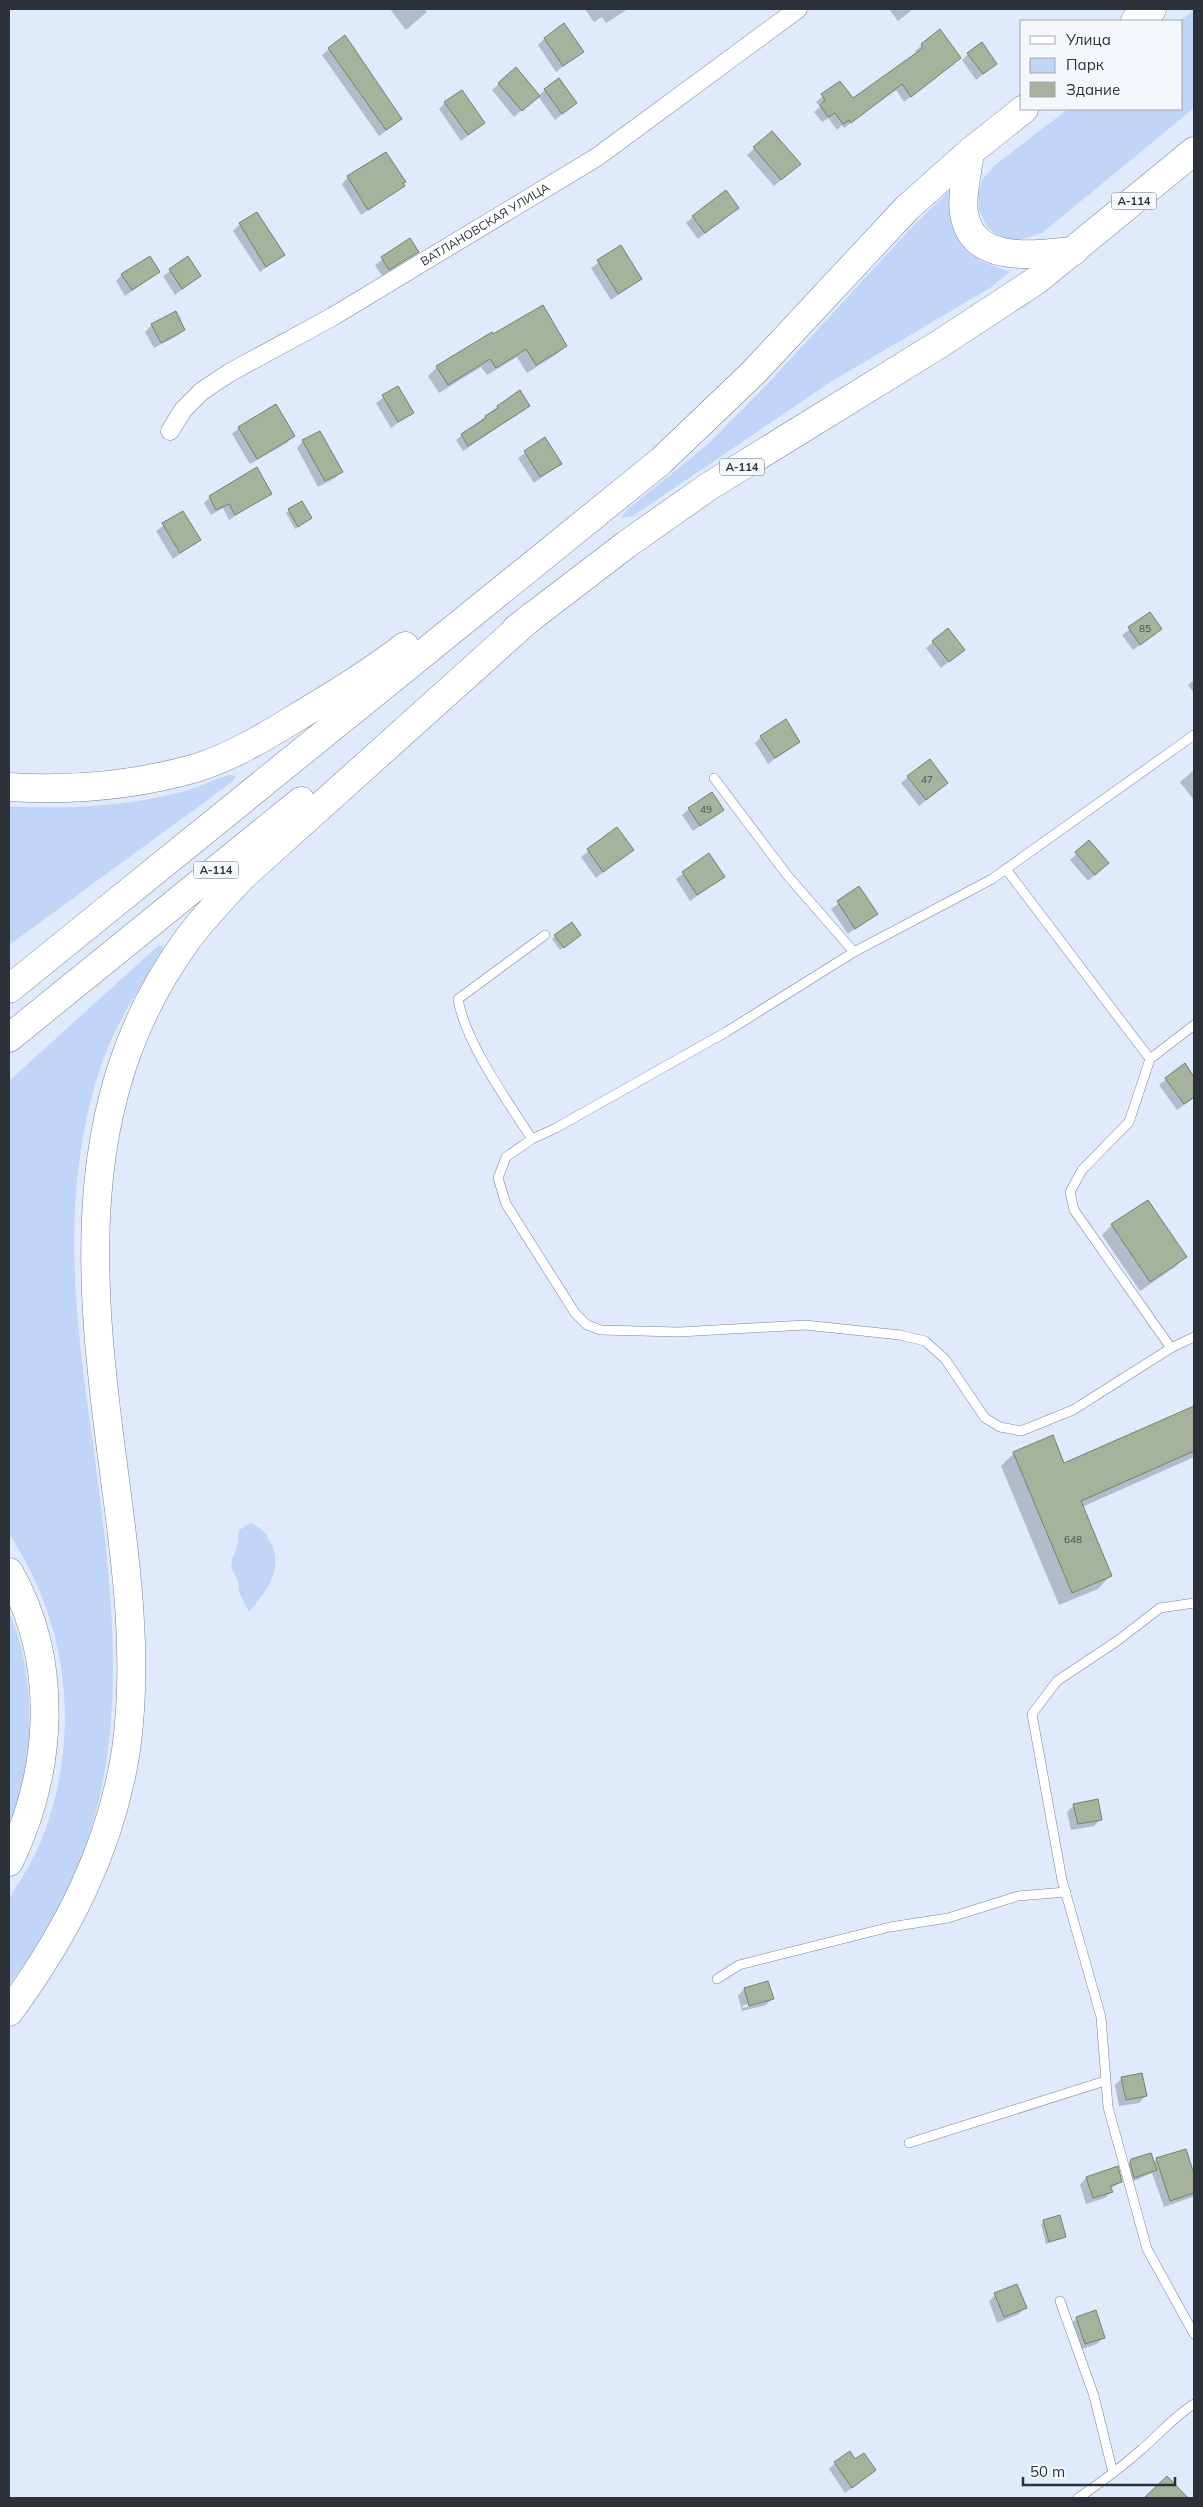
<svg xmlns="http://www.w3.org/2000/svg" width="1203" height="2507" font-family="Mulish,sans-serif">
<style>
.green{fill:#c0d5f7}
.shadow{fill:#0003;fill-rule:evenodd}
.building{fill:#a6b29c;stroke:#76816c}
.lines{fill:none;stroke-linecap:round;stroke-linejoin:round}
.lane-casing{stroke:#788598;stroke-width:10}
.street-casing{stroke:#788598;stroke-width:19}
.primary-casing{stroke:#788598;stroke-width:29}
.highway-casing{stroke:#788598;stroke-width:29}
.lane{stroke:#fff;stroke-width:9}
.street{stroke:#fff;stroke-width:18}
.primary{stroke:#fff;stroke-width:28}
.highway{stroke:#fff;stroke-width:28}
.labels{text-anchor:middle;stroke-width:4;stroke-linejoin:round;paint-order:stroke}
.number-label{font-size:10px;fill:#4a5052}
.shield{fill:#f4f7fb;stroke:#676c73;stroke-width:1}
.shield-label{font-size:11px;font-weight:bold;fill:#2b3039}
.street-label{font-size:12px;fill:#2b3039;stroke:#f4f7fb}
</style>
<rect width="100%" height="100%" fill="#dfeafc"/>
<!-- green -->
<g class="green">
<path d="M1194 10V108L1042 233 1016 241 999 236 987 227 979 210 978 194 983 179 994 166 1068 109H1182V21H1180Z"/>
<path d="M949 191 953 227 967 251 981 261 1010 272 990 288 832 381 633 516 621 518 627 510 707 445 774 377 912 227Z"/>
<path d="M228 775 236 776 232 782 9 945V806C66 810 129 806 185 791 199 787 214 780 228 775Z"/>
<path d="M159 945 163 946 162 951C151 973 135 993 123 1016 94 1069 81 1132 76 1193 70 1272 80 1352 91 1430 118 1633 145 1811 9 1985 9 1960 5 1925 9 1901 10 1894 18 1885 22 1878 31 1863 39 1847 45 1831 81 1731 68 1622 9 1534V1081Z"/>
<path d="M251 1523C262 1528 265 1531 270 1542 285 1570 266 1591 249 1612L239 1592 238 1580 231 1568 232 1559 237 1548 239 1530Z"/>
<path d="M9 1611C37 1679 36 1760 9 1828Z"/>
</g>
<!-- shadow -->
<g class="shadow">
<path d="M390 9H424L427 12 406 30Z"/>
<path d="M585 9H628L606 23 602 17 594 22Z"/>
<path d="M889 9H913L898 21Z"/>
<path d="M544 39 582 52 556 72 538 45Z"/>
<path d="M922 45 960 58 904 102 896 90 844 128 842 125 837 130 828 118 822 122 814 112 820 107 816 102 839 82 852 100 917 54 915 51Z"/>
<path d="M329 49 400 119 394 125 379 136 322 55Z"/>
<path d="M968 54 996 64 976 80 962 60Z"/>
<path d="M516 69 538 96 545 90 575 103 555 120 538 96 514 117 492 90Z"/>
<path d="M445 103 483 123 461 141 439 109Z"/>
<path d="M772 132 793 170 774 186 747 155Z"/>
<path d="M348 177 402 184 403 186 361 215 342 184Z"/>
<path d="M738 207 698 239 686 223 693 217Z"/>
<path d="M240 224 283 255 260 272 233 231Z"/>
<path d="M410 240 418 252 382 276 375 265Z"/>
<path d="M620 247 641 279 611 300 591 268Z"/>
<path d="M188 258 200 276 175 295 163 276Z"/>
<path d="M159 272 125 296 116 281 122 275Z"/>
<path d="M152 325 184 330 177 336 154 348 145 332Z"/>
<path d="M493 336 566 346 557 354 527 373 517 357 487 375 481 367 439 393 428 376 437 367Z"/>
<path d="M398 387 413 412 391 428 376 403Z"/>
<path d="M529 406 463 451 456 440 497 407Z"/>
<path d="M239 428 293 436 287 443 250 464 232 434Z"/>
<path d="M545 439 560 464 534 483 518 458Z"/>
<path d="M303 441 341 472 335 478 318 487 297 448Z"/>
<path d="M271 493 229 520 223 508 211 515 204 503 210 497Z"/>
<path d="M302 502 311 518 295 529 286 513Z"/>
<path d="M182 512 199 540 173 559 156 531Z"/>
<path d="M1150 614 1161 629 1133 650 1122 635Z"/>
<path d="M933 642 956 656 941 668 926 648Z"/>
<path d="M1194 680V693L1188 685Z"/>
<path d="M761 737 799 742 768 764 755 743Z"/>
<path d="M1194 770V800L1180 782Z"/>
<path d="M908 777 940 789 919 806 901 783Z"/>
<path d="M689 809 722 810 693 831 682 815Z"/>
<path d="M617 829 632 850 596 878 581 857Z"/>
<path d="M1089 842 1101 870 1088 881 1070 860Z"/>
<path d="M709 855 723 877 690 901 676 879Z"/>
<path d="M859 888 876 913 848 934 831 909Z"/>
<path d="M555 936 577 938 560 950 552 939Z"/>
<path d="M1184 1065 1194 1079V1098L1177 1110 1159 1085Z"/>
<path d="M1112 1225 1185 1257 1175 1267 1140 1291 1102 1235Z"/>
<path d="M1194 1407V1457L1082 1507 1110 1576 1098 1589 1059 1605 1001 1466 1014 1453 1063 1464Z"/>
<path d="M1074 1805 1101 1819 1094 1826 1071 1830 1067 1812Z"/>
<path d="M744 1989 772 1998 766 2005 742 2011 738 1996ZM766 1999V2002L743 2008 742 2006Z"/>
<path d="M1122 2078 1145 2096 1139 2103 1119 2106 1115 2085Z"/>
<path d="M1185 2150 1194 2178V2195L1192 2197 1164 2207 1152 2173 1127 2184 1125 2168 1132 2161 1153 2163 1157 2159Z"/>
<path d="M1117 2168 1121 2182 1110 2189 1111 2192 1105 2198 1086 2204 1080 2185 1086 2178Z"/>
<path d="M1044 2221 1065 2237 1046 2244 1041 2224Z"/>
<path d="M995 2295 1025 2307 1019 2314 997 2323 989 2301Z"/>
<path d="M1077 2318 1103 2337 1097 2344 1079 2350 1071 2324Z"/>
<path d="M855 2461 875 2470 845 2493 829 2469 835 2463Z"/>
</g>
<!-- building -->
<g class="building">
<path d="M564 23 584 52 563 66 544 38Z"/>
<path d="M940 29 961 58 911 97 902 84 851 123 849 120 843 124 835 113 828 117 820 105 825 100 821 94 840 81 853 98 923 48 921 44Z"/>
<path d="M345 35 402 119 386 130 328 48Z"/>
<path d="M982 42 997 64 983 74 967 53Z"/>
<path d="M516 67 540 96 522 111 498 83Z"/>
<path d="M559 78 577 103 562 114 544 89Z"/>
<path d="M462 90 485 123 468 135 444 102Z"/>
<path d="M772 131 801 164 781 180 753 147Z"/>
<path d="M386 152 406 182 403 183 405 186 368 210 347 176Z"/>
<path d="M726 190 739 208 705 233 692 216Z"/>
<path d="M257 212 285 255 266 267 239 223Z"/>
<path d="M410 238 419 252 389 270 381 257Z"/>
<path d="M621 245 642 279 618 294 597 260Z"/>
<path d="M150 256 160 272 132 290 121 274Z"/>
<path d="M188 256 201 276 182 289 169 269Z"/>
<path d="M543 305 567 346 536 365 526 349 496 368 490 359 448 385 436 366 492 332 493 334Z"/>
<path d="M176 311 185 330 161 343 151 324Z"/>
<path d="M398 386 414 413 398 422 382 395Z"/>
<path d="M520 390 530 406 468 446 461 434 486 418 485 416 498 408 497 406Z"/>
<path d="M276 404 295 436 257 459 238 427Z"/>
<path d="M320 431 343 472 325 481 302 440Z"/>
<path d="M545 437 562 464 540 477 524 451Z"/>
<path d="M257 467 272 494 235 515 229 504 216 510 209 496Z"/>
<path d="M302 501 312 518 298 527 288 509Z"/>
<path d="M183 511 201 540 180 553 162 523Z"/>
<path d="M1150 612 1162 629 1140 645 1128 627Z"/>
<path d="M948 628 965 650 949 662 932 641Z"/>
<path d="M786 719 800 742 775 758 760 736Z"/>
<path d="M930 759 948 783 926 800 907 776Z"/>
<path d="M712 792 724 810 700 826 688 808Z"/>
<path d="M617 827 634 850 603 872 587 849Z"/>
<path d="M1089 840 1109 863 1095 875 1075 852Z"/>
<path d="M709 853 725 877 697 895 682 872Z"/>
<path d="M859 886 878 914 855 929 837 901Z"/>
<path d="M572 922 581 935 564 948 554 935Z"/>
<path d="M1185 1063 1194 1077V1097L1184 1104 1165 1078Z"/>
<path d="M1148 1200 1187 1257 1150 1282 1111 1224Z"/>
<path d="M1194 1406V1451L1081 1501 1112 1576 1072 1593 1013 1452 1053 1435 1064 1463Z"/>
<path d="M1098 1799 1102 1820 1078 1824 1073 1804Z"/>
<path d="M768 1981 774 1999 749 2006 744 1988Z"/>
<path d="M1142 2073 1147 2096 1126 2100 1121 2077Z"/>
<path d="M1186 2149 1194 2174V2193L1170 2201 1156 2158Z"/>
<path d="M1151 2153 1157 2170 1134 2178 1130 2162 1131 2159Z"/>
<path d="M1118 2166 1122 2182 1110 2186 1113 2192 1093 2198 1086 2177Z"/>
<path d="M1060 2215 1066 2237 1049 2242 1043 2220Z"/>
<path d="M1017 2284 1027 2308 1004 2317 994 2293Z"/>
<path d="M1096 2310 1105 2338 1085 2344 1076 2317Z"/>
<path d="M850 2451 855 2459 864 2453 876 2470 852 2488 834 2462Z"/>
<path d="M1167 2476 1188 2498H1144Z"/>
</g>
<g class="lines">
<defs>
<g id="lane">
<path d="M1194 735 992 879 854 952 726 1032 556 1128 532 1139 506 1157 498 1178 506 1204 575 1313 587 1325 601 1330 679 1332 805 1325 900 1335 925 1341 945 1359 985 1418 1000 1427 1021 1431 1073 1410 1171 1348 1194 1337"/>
<path d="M714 778 787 875 854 952"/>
<path d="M1006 869 1150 1059"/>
<path d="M532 1139C508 1102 465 1042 458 999L545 935"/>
<path d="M1171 1348 1074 1210 1070 1192 1082 1170 1129 1122 1150 1059 1194 1025"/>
<path d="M1194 1603 1160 1608 1117 1641 1057 1681 1032 1714 1062 1880 1101 2017 1108 2107 1147 2249 1194 2334"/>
<path d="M717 1979 739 1965 890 1927 948 1918 1018 1896 1066 1892"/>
<path d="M909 2143 1105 2081"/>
<path d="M1060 2301 1094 2396 1113 2473"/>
<path d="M1078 2498C1100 2483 1122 2467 1142 2449 1161 2433 1172 2418 1194 2404"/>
</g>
<g id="street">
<path id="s1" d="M170 431 183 410 202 391 229 373 332 317 597 157 798 9"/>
</g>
<g id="primary">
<path d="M1135 21 1152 9"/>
<path d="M970 152C968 171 961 194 964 213 972 266 1038 254 1074 251"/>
<path d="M516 629 627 544 708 487 938 345 1037 280 1194 151"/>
<path d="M9 787C71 791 136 785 196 768 231 757 263 738 294 719 332 696 370 673 405 646"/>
<path d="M9 989 661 461 754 372 907 208 970 152 1024 109"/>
<path d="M9 1038 301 801"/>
<path d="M9 2012C67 1933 111 1848 126 1750 139 1658 126 1562 114 1472 89 1286 70 1101 187 940 204 917 223 897 243 876L531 617"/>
</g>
<path id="highway" d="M9 1572C60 1662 53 1771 9 1862"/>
</defs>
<!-- lane casing -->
<use href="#lane" class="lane-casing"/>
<!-- street casing -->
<use href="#street" class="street-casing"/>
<!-- primary casing -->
<use href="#primary" class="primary-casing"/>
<!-- highway casing -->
<use href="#highway" class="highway-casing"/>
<!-- lane -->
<use href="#lane" class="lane"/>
<!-- street -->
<use href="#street" class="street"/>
<!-- primary -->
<use href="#primary" class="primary"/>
<!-- highway -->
<use href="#highway" class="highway"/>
</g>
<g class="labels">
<!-- number labels -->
<g class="number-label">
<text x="1145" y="632">85</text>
<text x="927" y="783">47</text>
<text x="706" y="813">49</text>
<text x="1073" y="1543">648</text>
</g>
<!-- shield labels -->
<g class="shield">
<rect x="1111.5" y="192.5" width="45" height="17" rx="4"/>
<rect x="719.5" y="458.5" width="45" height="17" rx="4"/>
<rect x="193.5" y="861.5" width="45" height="17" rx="4"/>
</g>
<g class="shield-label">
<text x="1134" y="205">А-114</text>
<text x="742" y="471">А-114</text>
<text x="216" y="874">А-114</text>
</g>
<!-- street labels -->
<g class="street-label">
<text dy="4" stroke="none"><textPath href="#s1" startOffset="380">ВАТЛАНОВСКАЯ УЛИЦА</textPath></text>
</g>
</g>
<!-- border -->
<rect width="1203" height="2507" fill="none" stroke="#2b3039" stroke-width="20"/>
<!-- legend -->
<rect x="1020" y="20" width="162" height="90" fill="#f4f7fb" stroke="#a4a7ad"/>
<rect x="1030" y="36" width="25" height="8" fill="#ffffff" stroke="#a4a7ad"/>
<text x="1066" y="45" font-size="15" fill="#2b3039">Улица</text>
<rect x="1030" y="58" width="25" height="15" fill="#c0d5f7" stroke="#a4a7ad"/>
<text x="1066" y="70" font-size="15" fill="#2b3039">Парк</text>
<rect x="1030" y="82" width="25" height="15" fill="#a6b29c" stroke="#a4a7ad"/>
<text x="1066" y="95" font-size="15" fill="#2b3039">Здание</text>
<!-- scale -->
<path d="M1023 2477v8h152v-8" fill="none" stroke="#2b3039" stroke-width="2.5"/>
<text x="1030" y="2477" font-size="15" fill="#2b3039" stroke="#f4f7fb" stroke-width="4" paint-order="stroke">50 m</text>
</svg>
